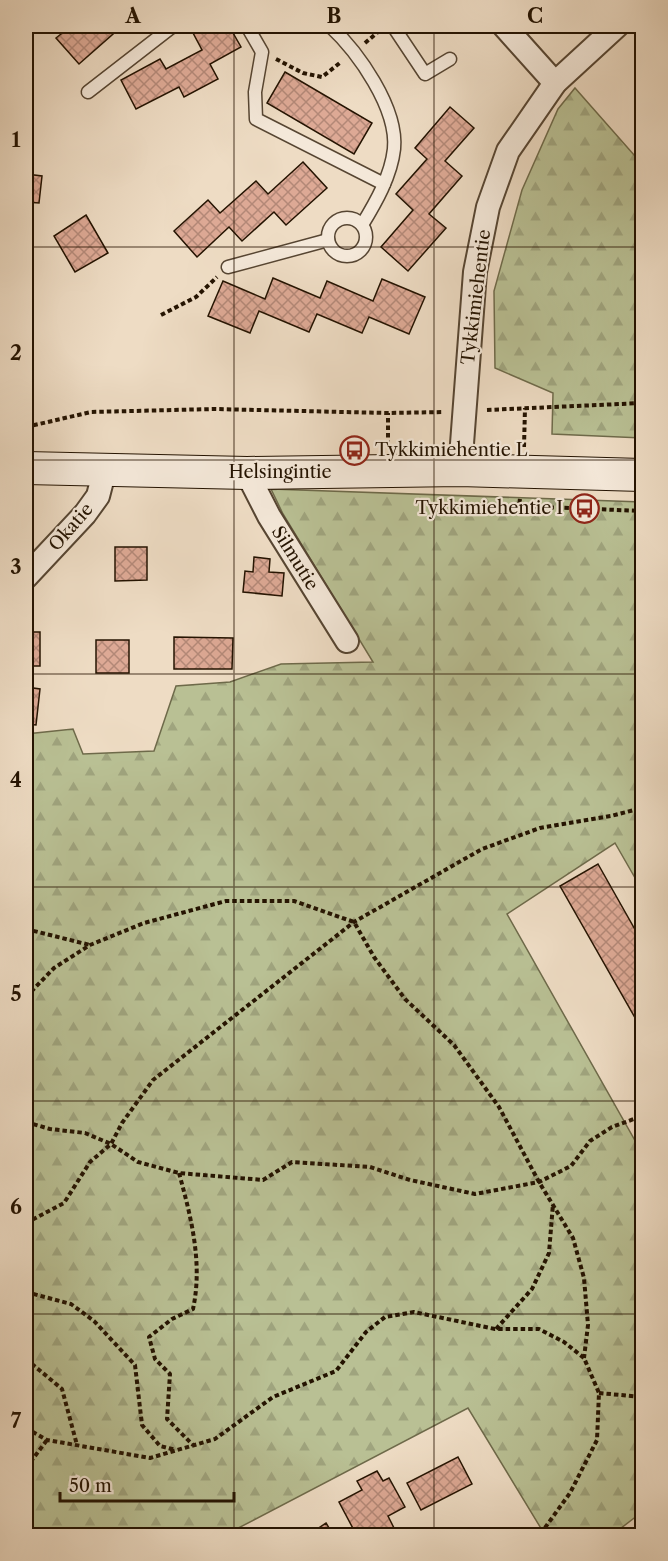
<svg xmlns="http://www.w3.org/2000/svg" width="668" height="1561" font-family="'Libre Caslon Text',serif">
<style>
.forest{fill:url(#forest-firs);stroke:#6e6a4a;stroke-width:1.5}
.building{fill:url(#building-cross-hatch);stroke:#241301;stroke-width:1.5}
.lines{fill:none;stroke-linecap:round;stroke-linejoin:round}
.service-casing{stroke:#564532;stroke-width:15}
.minor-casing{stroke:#564532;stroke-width:26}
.secondary-casing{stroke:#241301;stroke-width:34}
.path{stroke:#241301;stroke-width:4;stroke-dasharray:4.5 3;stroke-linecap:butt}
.service{stroke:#f4e8d9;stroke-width:12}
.minor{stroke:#f4e8d9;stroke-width:22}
.secondary{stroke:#f4e8d9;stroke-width:32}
.grid{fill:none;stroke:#241301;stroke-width:1.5;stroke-opacity:0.55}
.labels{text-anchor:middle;stroke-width:4.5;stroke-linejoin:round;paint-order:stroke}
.street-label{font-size:18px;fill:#241301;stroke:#f4e8d9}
.poi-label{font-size:18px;fill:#241301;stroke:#f4e8d9;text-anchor:start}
.neatline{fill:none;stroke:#241301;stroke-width:2}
.grid-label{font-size:20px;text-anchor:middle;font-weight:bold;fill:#241301}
</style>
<defs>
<pattern id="forest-firs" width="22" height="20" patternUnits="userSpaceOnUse" patternTransform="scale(1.5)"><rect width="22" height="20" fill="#b9c094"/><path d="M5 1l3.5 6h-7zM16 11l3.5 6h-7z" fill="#9fa47e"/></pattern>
<pattern id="building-cross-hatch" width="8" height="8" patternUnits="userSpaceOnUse" patternTransform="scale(1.5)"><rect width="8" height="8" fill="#dda995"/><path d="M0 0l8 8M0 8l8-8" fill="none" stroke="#b38877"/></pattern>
</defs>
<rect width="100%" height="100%" fill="#eedcc4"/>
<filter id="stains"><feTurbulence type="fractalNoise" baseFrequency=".00333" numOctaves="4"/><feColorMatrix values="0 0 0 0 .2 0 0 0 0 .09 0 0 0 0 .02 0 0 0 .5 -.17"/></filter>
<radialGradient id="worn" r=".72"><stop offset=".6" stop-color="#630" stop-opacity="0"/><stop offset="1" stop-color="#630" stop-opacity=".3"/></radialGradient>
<!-- forest -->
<g class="forest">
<path d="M575 88 642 164V438L552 434 553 393 495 368 494 291 522 190 558 109Z"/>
<path d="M271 489 642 502V890L615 843 507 914 642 1153V1512L612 1535H545L468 1408 225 1535H26V734L73 729 83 754 154 751 176 686 230 682 281 664 373 662 283 514Z"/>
</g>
<!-- building -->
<g class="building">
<path d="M71 26H108L113 34 79 64 56 38Z"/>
<path d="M202 26H229L241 47 210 64 218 79 184 97 179 87 136 109 121 80 160 59 166 69 202 50 192 31Z"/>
<path d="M285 72 372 123 354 154 267 103Z"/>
<path d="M450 107 474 128 445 161 462 176 429 214 446 228 408 271 381 247 413 210 396 194 427 159 415 148Z"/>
<path d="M303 162 327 188 286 225 274 212 242 241 229 227 197 257 174 231 208 200 220 213 256 181 268 194Z"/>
<path d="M26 174 42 176 39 203 26 202Z"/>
<path d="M86 215 108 253 75 272 54 236Z"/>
<path d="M273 278 320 298 327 281 373 301 382 279 425 297 409 334 369 317 362 333 317 314 309 332 259 311 250 333 208 316 223 281 265 299Z"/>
<path d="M115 547H147V580L115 581Z"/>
<path d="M254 557 270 559 269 572 284 573 282 596 243 592 245 571 253 572Z"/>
<rect x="26" y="632" width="14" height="34"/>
<path d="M174 637 233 638 232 669H174Z"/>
<rect x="96" y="640" width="33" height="33"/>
<path d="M26 687 40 689 36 725 26 724Z"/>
<path d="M598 864 642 942V1030L560 886Z"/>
<path d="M458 1457 472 1484 421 1510 407 1483Z"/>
<path d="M377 1471 383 1481 389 1478 405 1507 388 1516 398 1536H357L339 1502 362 1490 357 1481Z"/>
<path d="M326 1523 334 1536H307Z"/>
</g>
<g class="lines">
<defs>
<g id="service">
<path d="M247 26 262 52 255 92 256 119 384 184"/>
<path d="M330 26C358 52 398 108 394 149 391 176 376 202 362 225"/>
<path d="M395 29 425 74 450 59"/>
<path d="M88 92 173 26"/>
<circle cx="347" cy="237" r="19"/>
<path d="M228 267 328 240"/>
</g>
<g id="minor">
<path d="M504 26 555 83"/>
<path d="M460 470 475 272 488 207 508 151 555 83 617 26"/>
<path d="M247 473 269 516 347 641"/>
<path d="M26 577 85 514 98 496 105 469"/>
</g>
<path id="secondary" d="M26 468 247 473 460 470 642 475"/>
</defs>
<!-- service casing -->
<use href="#service" class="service-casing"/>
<!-- minor casing -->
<use href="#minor" class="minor-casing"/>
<!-- secondary casing -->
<use href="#secondary" class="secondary-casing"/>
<!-- path -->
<g class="path">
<path d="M365 43 378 32"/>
<path d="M276 59 303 73 322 77 341 62"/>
<path d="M161 315 196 297 217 277"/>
<path d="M487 410 642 403"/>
<path d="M26 427 91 412 214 409 388 413 444 412"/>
<path d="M388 445V413"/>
<path d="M524 447 525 408"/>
<path d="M520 499 519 506 642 511"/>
<path d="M26 929 90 945"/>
<path d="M26 997 54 968 90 945 144 923 226 901H294L354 922 374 957 405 999 454 1045 499 1107 539 1182 573 1238 584 1278 588 1325 584 1358"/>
<path d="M26 1122 50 1129 85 1133 111 1144 138 1162 179 1173 263 1180 292 1162 370 1167 410 1180 475 1194 539 1182 571 1166 590 1141 612 1127 642 1116"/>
<path d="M179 1173C191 1217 203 1263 193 1309L172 1319 149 1337 155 1359 170 1374 167 1419 193 1445"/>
<path d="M26 1223 64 1203 90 1162 111 1144 122 1123 153 1080 354 922 482 849 540 828 611 816 642 808"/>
<path d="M26 1292 71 1304 94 1321 135 1365 142 1425 160 1446 176 1450"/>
<path d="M496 1329 532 1289 549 1253 553 1204"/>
<path d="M26 1359 62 1389 77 1445"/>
<path d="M599 1393 642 1397"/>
<path d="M26 1428 47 1440 150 1458 215 1439 273 1397 336 1371 366 1332 385 1317 414 1312 495 1329H539L564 1342 584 1358 599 1393 597 1440 570 1493 539 1536"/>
<path d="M26 1468 47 1440"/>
</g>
<!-- service -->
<use href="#service" class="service"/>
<!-- minor -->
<use href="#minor" class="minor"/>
<!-- secondary -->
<use href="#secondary" class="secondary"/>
</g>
<!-- grid -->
<path class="grid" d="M234 26V1536M434 26V1536M26 247H642M26 460H642M26 674H642M26 887H642M26 1101H642M26 1314H642"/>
<!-- icons -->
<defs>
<symbol id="bus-ring" viewBox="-11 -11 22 22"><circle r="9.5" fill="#f4e8d9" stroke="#8f2418" stroke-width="1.5"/><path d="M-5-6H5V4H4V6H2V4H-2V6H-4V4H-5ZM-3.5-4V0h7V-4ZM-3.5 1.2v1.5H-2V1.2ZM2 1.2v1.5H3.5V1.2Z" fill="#8f2418"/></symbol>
</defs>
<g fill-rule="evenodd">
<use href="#bus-ring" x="338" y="434" width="33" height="33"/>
<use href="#bus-ring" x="568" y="492" width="33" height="33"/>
</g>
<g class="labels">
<!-- street labels -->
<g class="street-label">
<text transform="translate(476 297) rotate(-83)" y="6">Tykkimiehentie</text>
<text x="280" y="478">Helsingintie</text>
<text transform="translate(71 527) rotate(-49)" y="6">Okatie</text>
<text transform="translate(295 558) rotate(58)" y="6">Silmutie</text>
</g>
<!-- poi labels -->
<g class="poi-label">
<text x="375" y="456">Tykkimiehentie L</text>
<text x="563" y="514" text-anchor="end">Tykkimiehentie I</text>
</g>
</g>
<!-- margin -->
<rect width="668" height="1561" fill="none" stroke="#eedcc4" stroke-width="66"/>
<!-- scale -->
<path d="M60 1492v9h174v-9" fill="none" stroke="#241301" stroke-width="3"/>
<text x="69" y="1492" font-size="18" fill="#241301" stroke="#f4e8d9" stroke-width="4.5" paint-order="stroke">50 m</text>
<rect x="33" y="33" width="602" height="1495" class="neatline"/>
<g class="grid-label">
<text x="133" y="23">A</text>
<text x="334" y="23">B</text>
<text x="535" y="23">C</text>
<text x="16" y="147">1</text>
<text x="16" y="360">2</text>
<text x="16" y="574">3</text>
<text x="16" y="787">4</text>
<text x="16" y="1001">5</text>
<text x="16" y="1214">6</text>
<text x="16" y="1428">7</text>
</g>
<rect width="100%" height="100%" filter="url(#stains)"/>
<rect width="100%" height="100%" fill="url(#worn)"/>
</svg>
